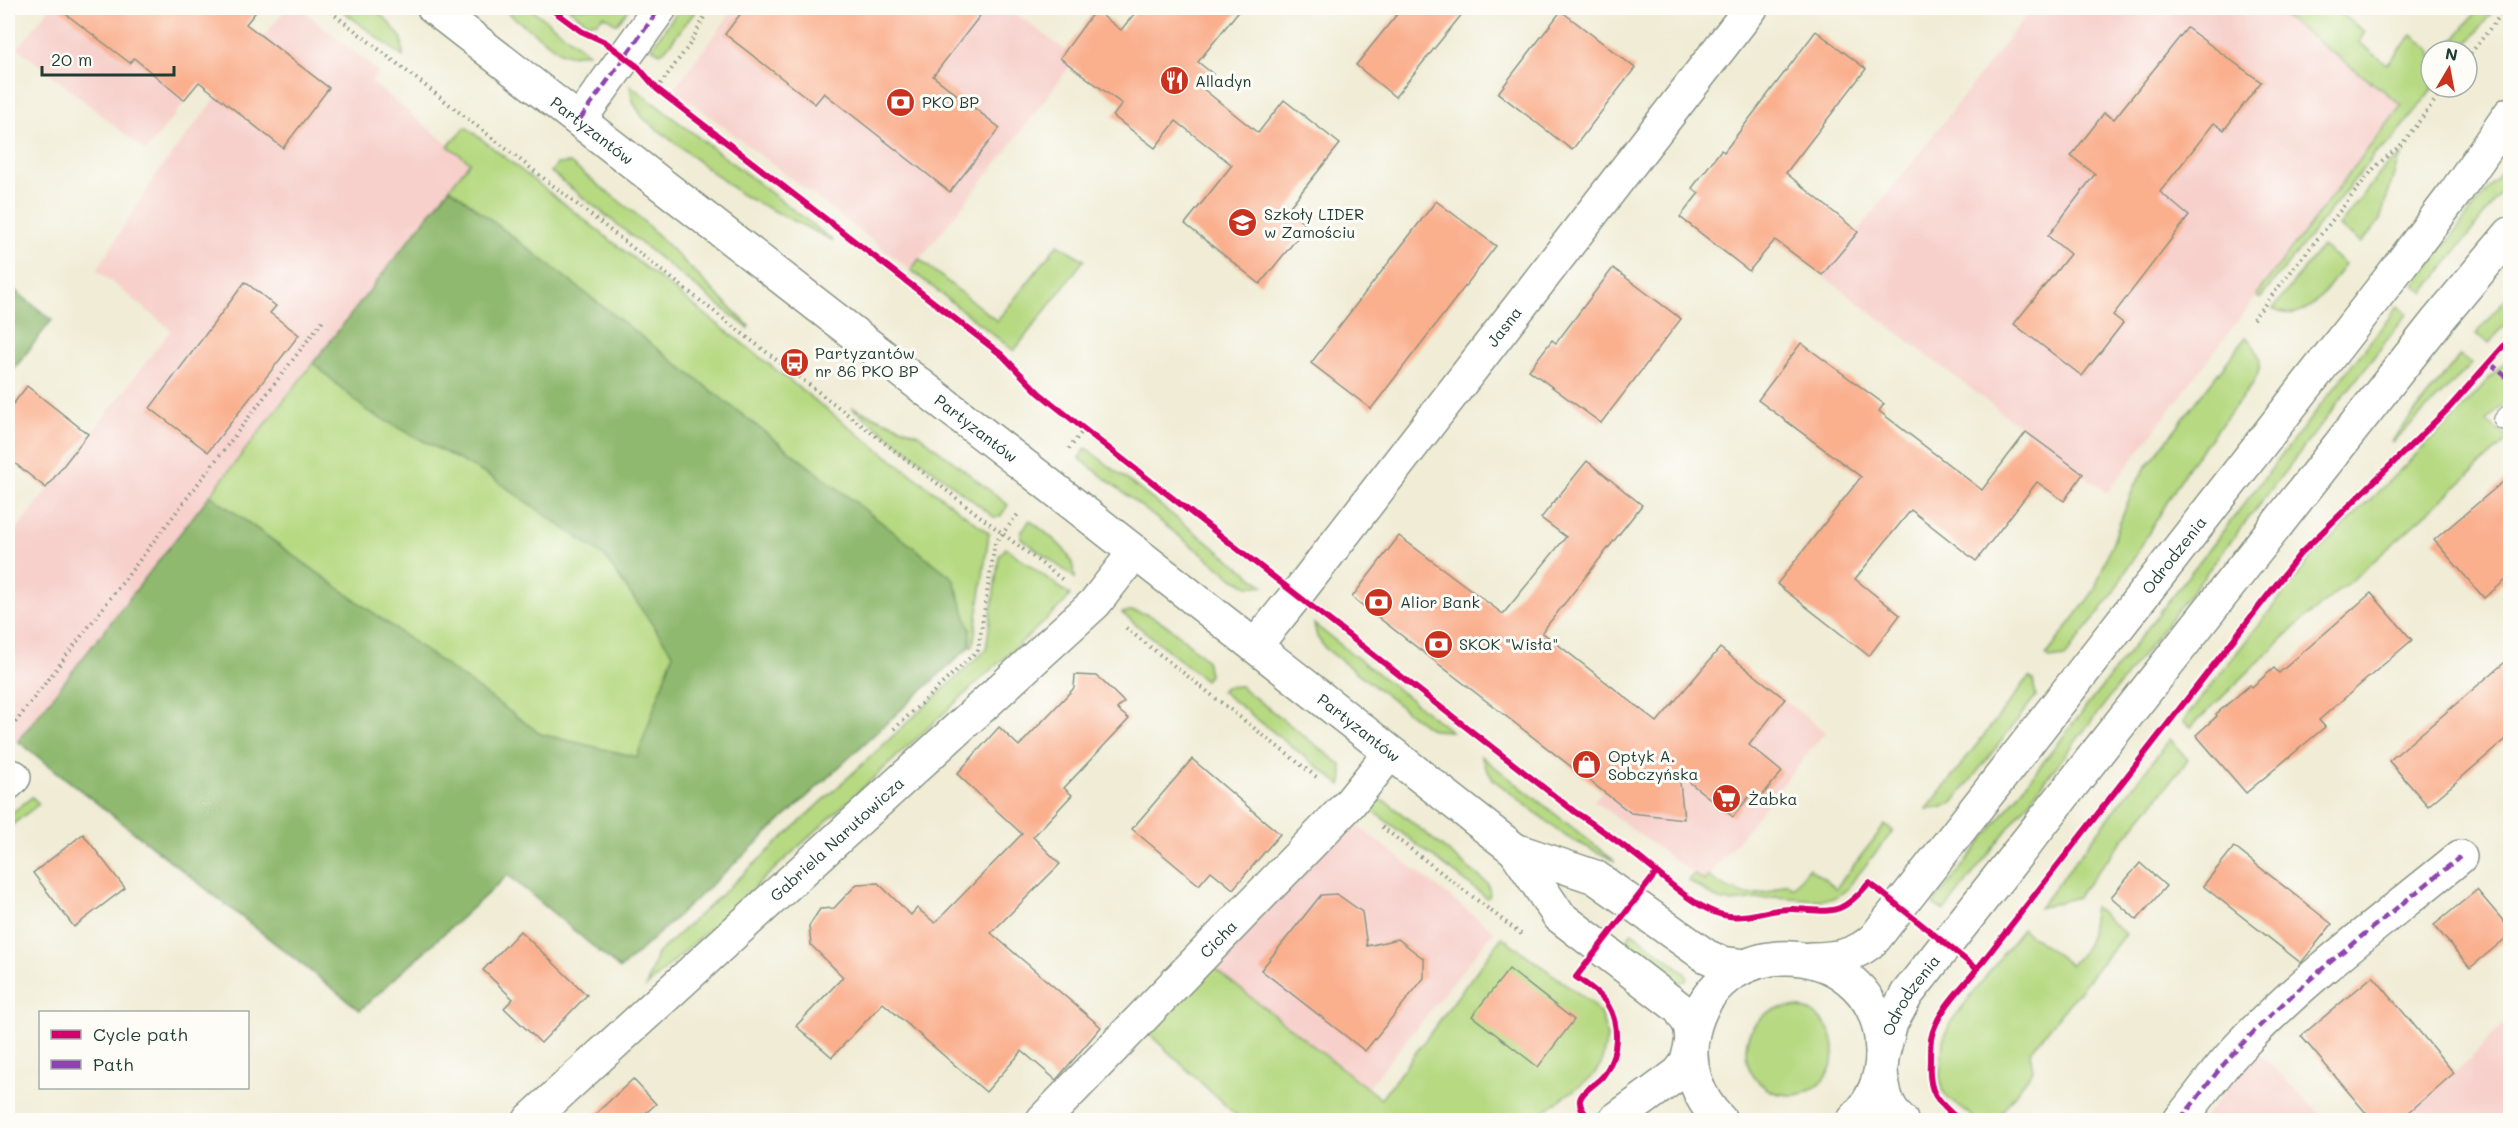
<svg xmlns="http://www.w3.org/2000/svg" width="2518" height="1128" font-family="Mali,sans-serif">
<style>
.built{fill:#f7d0cb}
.green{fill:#b6d981;stroke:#6a8b5a;stroke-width:1.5}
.forest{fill:#90b96f;stroke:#587b52;stroke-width:1.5}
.building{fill:#faaf8d}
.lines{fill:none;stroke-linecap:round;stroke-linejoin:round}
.service-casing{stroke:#889484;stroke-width:22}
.minor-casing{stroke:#889484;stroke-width:36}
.tertiary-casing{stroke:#889484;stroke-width:36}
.secondary-casing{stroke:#889484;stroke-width:36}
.path{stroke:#889484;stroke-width:4;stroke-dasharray:1.5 4.5;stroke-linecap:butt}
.service{stroke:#fff;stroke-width:20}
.minor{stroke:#fff;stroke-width:33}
.tertiary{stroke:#fff;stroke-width:33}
.secondary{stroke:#fff;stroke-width:33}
.quiet{stroke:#8e44ad;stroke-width:4.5;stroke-dasharray:9 4.5;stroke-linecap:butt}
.cycleway-casing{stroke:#fdfcf7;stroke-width:10}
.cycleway{stroke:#d6006c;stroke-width:6}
.labels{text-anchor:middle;stroke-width:6;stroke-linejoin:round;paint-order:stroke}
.poi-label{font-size:16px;fill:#1f3d34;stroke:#fdfcf7;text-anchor:start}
.street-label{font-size:16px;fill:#1f3d34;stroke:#fdfcf7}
</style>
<rect width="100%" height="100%" fill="#fdfcf7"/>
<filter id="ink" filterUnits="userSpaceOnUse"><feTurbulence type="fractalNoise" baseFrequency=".0167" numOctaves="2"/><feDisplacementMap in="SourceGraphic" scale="12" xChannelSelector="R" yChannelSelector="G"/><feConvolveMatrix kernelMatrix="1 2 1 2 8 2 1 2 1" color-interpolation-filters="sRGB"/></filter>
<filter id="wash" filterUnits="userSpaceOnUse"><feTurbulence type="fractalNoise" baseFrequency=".008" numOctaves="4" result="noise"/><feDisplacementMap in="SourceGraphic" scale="24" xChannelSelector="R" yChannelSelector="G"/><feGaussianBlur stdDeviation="1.35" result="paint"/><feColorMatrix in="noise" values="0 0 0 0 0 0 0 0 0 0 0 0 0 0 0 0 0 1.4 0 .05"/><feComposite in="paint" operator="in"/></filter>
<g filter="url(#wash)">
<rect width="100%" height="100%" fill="#f0ecd5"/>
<!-- built -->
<g class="built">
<path d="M50 8H260L146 151 18 48Z"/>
<path d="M286 8H300L379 72 371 82 470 162 18 741 8 732V541L171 330 97 270 156 175Z"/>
<path d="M735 8H1008L1076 58 1015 140 911 270 674 89Z"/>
<path d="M2032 8H2310L2414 89 2107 493 1822 275 1858 232Z"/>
<path d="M1719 649 1825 732 1704 882 1594 801Z"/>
<path d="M1349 819 1494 931 1367 1089 1211 966Z"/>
<path d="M2510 1017V1120H2400L2471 1058Z"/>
<path d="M2256 1050 2326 1120H2202Z"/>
</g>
<!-- green -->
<g class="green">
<path d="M339 8H370L386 19 402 39 403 57Z"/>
<path d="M501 8H530L588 53 569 55 560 52Z"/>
<path d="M568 8H630L617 24 604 16 597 22 588 23Z"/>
<path d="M680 8H698L665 50 660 53 651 48Z"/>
<path d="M2273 8H2334L2365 32 2359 42 2387 64 2412 35 2432 51 2431 87H2434L2392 141 2374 155 2260 299 2256 295 2402 105Z"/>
<path d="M2479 8H2495L2462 51H2445Z"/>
<path d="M630 85 834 241 742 195 643 118 633 102Z"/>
<path d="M466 127 840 420 989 533 973 646H970L620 969 508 875 360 1010 18 741 470 162 448 146Z"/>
<path d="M2403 155 2398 161 2380 220 2361 243 2339 226 2385 167Z"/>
<path d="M2510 161V181L2424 293 2414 285Z"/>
<path d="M570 163 637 215 749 326 748 328 551 172 557 164Z"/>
<path d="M1058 244 1084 260 1014 351 911 270 919 259 997 321Z"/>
<path d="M2322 246 2345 264C2328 287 2307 327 2273 309Z"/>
<path d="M2510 293V319L2489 343 2476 334Z"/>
<path d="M2398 306 2407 314 1944 911 1933 904Z"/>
<path d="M2246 337C2261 352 2264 364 2254 382L2188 467 2110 598 2065 657 2049 659 2046 656 2094 591 2134 486 2144 470Z"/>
<path d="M2460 355 2472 364 2393 442 2392 441Z"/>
<path d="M2510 356V397L2486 421 2509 439 2366 568 2297 625 2191 727 2183 721 2312 557 2453 418Z"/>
<path d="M851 407 918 434 1008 505 1000 517H994Z"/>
<path d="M1086 448 1264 586H1248L1233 578 1079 458Z"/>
<path d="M1030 520C1050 537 1074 550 1075 578L1021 538V532Z"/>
<path d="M1006 548 1070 595 1065 602 646 987 657 954 986 650 999 556Z"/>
<path d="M1130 611C1159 611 1185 642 1206 659L1209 675 1205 680 1122 613Z"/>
<path d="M1314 624 1451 731 1433 730 1426 726 1325 648 1317 637Z"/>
<path d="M2029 677 2033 680 2036 696 1953 803 1940 808 1927 809Z"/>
<path d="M1240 686 1341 765 1343 778 1341 785 1221 691 1225 687Z"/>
<path d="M2170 739 2188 760 2077 897 2039 908Z"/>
<path d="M1481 756 1615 861 1567 837 1494 780 1486 768Z"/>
<path d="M32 797 39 804 8 828V816Z"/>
<path d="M1375 800 1387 802 1488 884 1490 895 1487 898 1364 804Z"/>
<path d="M1885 825 1893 831 1846 890 1835 898 1819 900 1777 897 1730 902 1719 900 1688 880 1694 874 1704 881 1708 876C1736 896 1757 902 1787 883L1793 888 1809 868 1836 888Z"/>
<path d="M2094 907 2125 934 2030 1052 2033 1070 1996 1120H1977L1949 1099 1942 1090 1940 1077 1943 1041 1950 1023 2022 929 2071 965 2088 945Z"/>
<path d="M1632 932 1684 972 1687 977 1686 981 1678 983 1625 941Z"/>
<path d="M1502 937 1590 1002 1601 1015 1607 1037 1601 1065 1591 1078 1531 1120H1241L1146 1031 1211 966 1381 1099Z"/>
<circle cx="1790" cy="1051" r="44"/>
</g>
<!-- forest -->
<g class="forest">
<path d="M450 188 953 578 970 629V646L620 969 508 875 360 1010 18 741 210 495 541 734 637 757 673 654 604 556 491 477 367 411 313 363Z"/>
<path d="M8 285 52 320 8 377Z"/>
</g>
<g id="blocks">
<!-- building -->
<g class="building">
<path d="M58 8H259L246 24 329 88 283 148 199 82 184 100 134 58 130 63Z"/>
<path d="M745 8H986L933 76 1000 128 950 192 824 93 815 104 725 34Z"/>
<path d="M1139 8H1241L1198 62 1213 74 1202 88 1258 133 1284 100 1340 144 1287 210 1307 226 1260 284 1185 224 1232 165 1176 121 1155 148 1113 116 1122 104 1060 58 1095 10 1121 30Z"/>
<path d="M1402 8H1467L1395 97 1356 65Z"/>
<path d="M1561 11 1635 68 1572 150 1498 93Z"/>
<path d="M2187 28 2261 82 2224 130 2214 123 2160 192 2189 216 2113 315 2123 323 2082 376 2014 324 2070 254 2048 236 2095 174 2071 156 2104 113 2114 119Z"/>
<path d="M1816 31 1866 69 1786 173 1858 232 1822 275 1775 240 1749 271 1680 217 1699 193 1692 188 1721 150 1724 152Z"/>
<path d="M1436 201 1496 246 1371 409 1311 363Z"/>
<path d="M1613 268 1681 319 1601 423 1529 370 1552 340 1556 343Z"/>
<path d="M245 282 276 306 270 313 299 335 208 452 150 408Z"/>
<path d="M1801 343 1884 404 1879 411 1982 490 2026 432 2083 474 2064 501 2037 482 1976 561 1911 510 1855 579 1900 615 1869 656 1777 584 1861 477 1758 400Z"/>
<path d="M27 386 88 434 46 488 8 458V411Z"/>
<path d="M1587 461 1642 505 1542 632 1657 722 1720 648 1785 699 1749 745 1782 772 1758 800 1751 794 1733 817 1679 774 1684 819 1631 813 1352 597 1399 536 1503 614 1566 537 1541 518Z"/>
<path d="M2511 475V576L2484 598 2434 540Z"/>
<path d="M2371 593 2412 640 2319 720 2325 727 2246 793 2196 735 2217 716 2216 714 2250 685 2252 687 2274 668 2279 673Z"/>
<path d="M2511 657V735L2428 806 2389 761Z"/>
<path d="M1075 675 1097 676 1124 702 1117 709 1129 719 1064 788 1072 795 1033 837 1060 864 991 933 1101 1027 1056 1080 1022 1051 986 1092 883 1003 832 1057 796 1026 843 977 811 945 809 926 820 909 834 908 857 884 878 883 911 915 917 908 935 923 1022 834 957 774 999 727 1019 746 1074 688Z"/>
<path d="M1192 759 1280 834 1233 889 1211 871 1199 885 1132 829Z"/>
<path d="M83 834 125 888 74 927 33 873Z"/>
<path d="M2234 847 2332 924 2301 963 2203 886Z"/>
<path d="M2140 863 2166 886 2137 920 2111 897Z"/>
<path d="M2477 890 2511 930V934L2470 968 2434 925Z"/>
<path d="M1337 894 1362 912 1367 946 1398 939 1424 959V978L1365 1051 1261 970 1321 895Z"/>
<path d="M520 931 587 995 541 1043 504 1008 513 999 483 970Z"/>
<path d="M1509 969 1574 1020 1538 1067 1472 1016Z"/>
<path d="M2373 976 2454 1073 2400 1120H2372L2301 1036Z"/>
<path d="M633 1079 656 1104 638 1120H589Z"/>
</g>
</g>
</g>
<g filter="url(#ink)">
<use href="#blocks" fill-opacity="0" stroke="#889484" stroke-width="1.5"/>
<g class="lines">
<defs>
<path id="service" d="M2504 420 2510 414"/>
<g id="minor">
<path d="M580 119 660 8"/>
<path id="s1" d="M1255 646 1297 594 1751 8"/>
<path d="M8 783 14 777"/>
<path id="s2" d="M530 1120 1095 603 1135 552"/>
<path id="s3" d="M1043 1120 1350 803 1390 753"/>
<path d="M2180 1120C2201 1094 2220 1066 2244 1042 2309 974 2387 917 2460 857"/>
</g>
<g id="tertiary">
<path id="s4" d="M434 8 1044 481 1515 850 1559 916 1679 1008 1690 1025 1692 1038"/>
<path d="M1515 850 1595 877 1706 956 1722 963 1746 966"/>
</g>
<g id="secondary">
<path id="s5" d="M1811 959C1835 959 1857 956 1875 938L2388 281 2455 193 2510 114"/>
<path id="s6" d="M1882 1057 1891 1023 1907 994 2438 320 2510 234"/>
<path d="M1881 1072C1883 1090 1886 1108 1901 1120"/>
<path d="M1615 1120 1679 1073 1687 1062 1691 1045"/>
<path d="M1720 1120C1697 1098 1686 1064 1693 1033 1717 923 1881 938 1882 1051 1883 1077 1872 1102 1854 1120"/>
</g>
</defs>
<!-- service casing -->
<use href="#service" class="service-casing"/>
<!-- minor casing -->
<use href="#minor" class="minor-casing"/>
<!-- tertiary casing -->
<use href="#tertiary" class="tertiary-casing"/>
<!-- secondary casing -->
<use href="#secondary" class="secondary-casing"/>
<!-- path -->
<g class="path">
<path d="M326 8 730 324 1063 580"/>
<path d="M2467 58 2506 8"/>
<path d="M657 89 690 44 709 8"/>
<path d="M2253 319 2375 167 2402 144 2445 87"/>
<path d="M1069 449 1084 429"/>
<path d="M1126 628 1319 779"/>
<path d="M894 729 978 650 995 543 1019 513"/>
<path d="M8 732 324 319"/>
<path d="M1382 827 1521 934"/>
</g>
<!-- service -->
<use href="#service" class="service"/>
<!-- minor -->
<use href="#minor" class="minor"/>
<!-- tertiary -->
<use href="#tertiary" class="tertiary"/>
<!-- secondary -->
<use href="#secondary" class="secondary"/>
<!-- quiet -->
<g class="quiet">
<path d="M580 119 660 8"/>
<path d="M2490 363 2510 380"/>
<path d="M2180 1120C2201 1094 2220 1066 2244 1042 2309 974 2387 917 2460 857"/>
</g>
<defs>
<g id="cycleway">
<path d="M550 8 581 31 605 42 638 67 657 89 1002 355 1039 393 1084 429 1575 812C1597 826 1617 841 1638 857 1662 876 1699 913 1729 916 1751 919 1771 908 1793 909 1834 911 1839 917 1869 883L1881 892 1977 969C1961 989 1936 1012 1931 1039 1930 1046 1930 1054 1930 1062 1928 1093 1937 1101 1959 1120"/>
<path d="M1977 969 2300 554 2449 408 2510 339"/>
<path d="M1590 1120C1586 1114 1579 1108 1580 1100 1582 1090 1597 1084 1603 1076 1619 1056 1621 1022 1605 1001 1597 991 1586 984 1576 977L1657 872"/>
</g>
</defs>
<!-- cycleway casing -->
<use href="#cycleway" class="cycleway-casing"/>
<!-- cycleway -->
<use href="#cycleway" class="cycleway"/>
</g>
</g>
<!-- icons -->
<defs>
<symbol id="restaurant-disc" viewBox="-11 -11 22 22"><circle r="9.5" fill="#c8321e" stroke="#fdfcf7"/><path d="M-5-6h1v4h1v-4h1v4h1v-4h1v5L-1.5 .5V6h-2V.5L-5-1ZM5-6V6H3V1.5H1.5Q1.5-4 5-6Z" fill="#fff"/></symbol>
<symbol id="bank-disc" viewBox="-11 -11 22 22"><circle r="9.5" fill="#c8321e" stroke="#fdfcf7"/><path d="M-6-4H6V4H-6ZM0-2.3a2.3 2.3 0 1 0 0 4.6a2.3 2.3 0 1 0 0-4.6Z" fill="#fff"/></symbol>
<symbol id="university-disc" viewBox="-11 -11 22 22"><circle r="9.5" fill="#c8321e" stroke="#fdfcf7"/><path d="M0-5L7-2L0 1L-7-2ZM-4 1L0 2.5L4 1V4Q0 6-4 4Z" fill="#fff"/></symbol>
<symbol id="bus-disc" viewBox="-11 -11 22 22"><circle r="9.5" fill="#c8321e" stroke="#fdfcf7"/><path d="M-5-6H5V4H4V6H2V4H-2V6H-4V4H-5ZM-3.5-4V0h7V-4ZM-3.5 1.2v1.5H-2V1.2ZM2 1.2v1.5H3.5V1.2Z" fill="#fff"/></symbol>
<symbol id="shop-disc" viewBox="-11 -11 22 22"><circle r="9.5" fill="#c8321e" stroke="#fdfcf7"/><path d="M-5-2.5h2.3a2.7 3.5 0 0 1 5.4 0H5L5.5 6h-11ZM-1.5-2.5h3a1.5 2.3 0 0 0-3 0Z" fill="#fff"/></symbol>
<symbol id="supermarket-disc" viewBox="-11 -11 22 22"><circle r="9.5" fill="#c8321e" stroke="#fdfcf7"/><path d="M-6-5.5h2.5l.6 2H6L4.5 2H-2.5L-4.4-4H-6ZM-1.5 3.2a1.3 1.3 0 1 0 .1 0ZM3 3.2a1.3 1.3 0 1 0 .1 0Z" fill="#fff"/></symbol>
</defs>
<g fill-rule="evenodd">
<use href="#restaurant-disc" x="1158" y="64" width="33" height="33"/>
<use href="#bank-disc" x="884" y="86" width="33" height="33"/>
<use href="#university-disc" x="1226" y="206" width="33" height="33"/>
<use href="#bus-disc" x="778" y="346" width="33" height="33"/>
<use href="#bank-disc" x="1362" y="586" width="33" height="33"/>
<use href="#bank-disc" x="1422" y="628" width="33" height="33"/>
<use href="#shop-disc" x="1570" y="748" width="33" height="33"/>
<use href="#supermarket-disc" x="1710" y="782" width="33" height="33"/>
</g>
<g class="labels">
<!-- poi labels -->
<g class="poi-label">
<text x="1195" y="87">Alladyn</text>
<text x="922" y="108">PKO BP</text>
<text x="1264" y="220">Szkoły LIDER<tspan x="1264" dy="18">w Zamościu</tspan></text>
<text x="815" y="359">Partyzantów<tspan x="815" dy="18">nr 86 PKO BP</tspan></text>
<text x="1400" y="608">Alior Bank</text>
<text x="1459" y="650">SKOK "Wisła"</text>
<text x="1608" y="762">Optyk A.<tspan x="1608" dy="18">Sobczyńska</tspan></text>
<text x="1748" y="805">Żabka</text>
</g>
<!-- street labels -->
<g class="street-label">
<text dy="6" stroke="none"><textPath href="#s4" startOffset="200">Partyzantów</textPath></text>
<text dy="6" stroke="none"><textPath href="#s1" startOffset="405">Jasna</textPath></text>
<text dy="6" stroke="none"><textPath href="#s4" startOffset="686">Partyzantów</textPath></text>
<text dy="6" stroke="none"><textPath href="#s5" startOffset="555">Odrodzenia</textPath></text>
<text dy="6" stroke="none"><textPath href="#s4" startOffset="1172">Partyzantów</textPath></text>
<text dy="6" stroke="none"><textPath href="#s2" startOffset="416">Gabriela Narutowicza</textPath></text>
<text dy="6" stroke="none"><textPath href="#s3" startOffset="252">Cicha</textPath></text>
<text dy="6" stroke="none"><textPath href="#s6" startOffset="69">Odrodzenia</textPath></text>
</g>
</g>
<!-- margin -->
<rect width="2518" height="1128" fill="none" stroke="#fdfcf7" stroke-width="30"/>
<!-- legend -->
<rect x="39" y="1011" width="210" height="78" fill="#fdfcf7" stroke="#a4b0a9" stroke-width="1.5"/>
<rect x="51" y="1030" width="30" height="9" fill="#d6006c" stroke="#a4b0a9" stroke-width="1.5"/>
<text x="93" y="1041" font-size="18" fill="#1f3d34">Cycle path</text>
<rect x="51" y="1060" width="30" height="9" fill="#8e44ad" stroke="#a4b0a9" stroke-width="1.5"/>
<text x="93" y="1071" font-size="18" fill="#1f3d34">Path</text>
<!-- north arrow -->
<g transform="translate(2449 69) rotate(10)"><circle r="28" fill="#fdfcf7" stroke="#a4b0a9" stroke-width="1.5"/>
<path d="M0-4.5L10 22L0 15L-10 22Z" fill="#c8321e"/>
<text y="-9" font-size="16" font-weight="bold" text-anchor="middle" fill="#1f3d34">N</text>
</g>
<!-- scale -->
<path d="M42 66v9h132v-9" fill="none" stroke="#1f3d34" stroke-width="3"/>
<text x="51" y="66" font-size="18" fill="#1f3d34" stroke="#fdfcf7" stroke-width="4.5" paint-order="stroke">20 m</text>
</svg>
